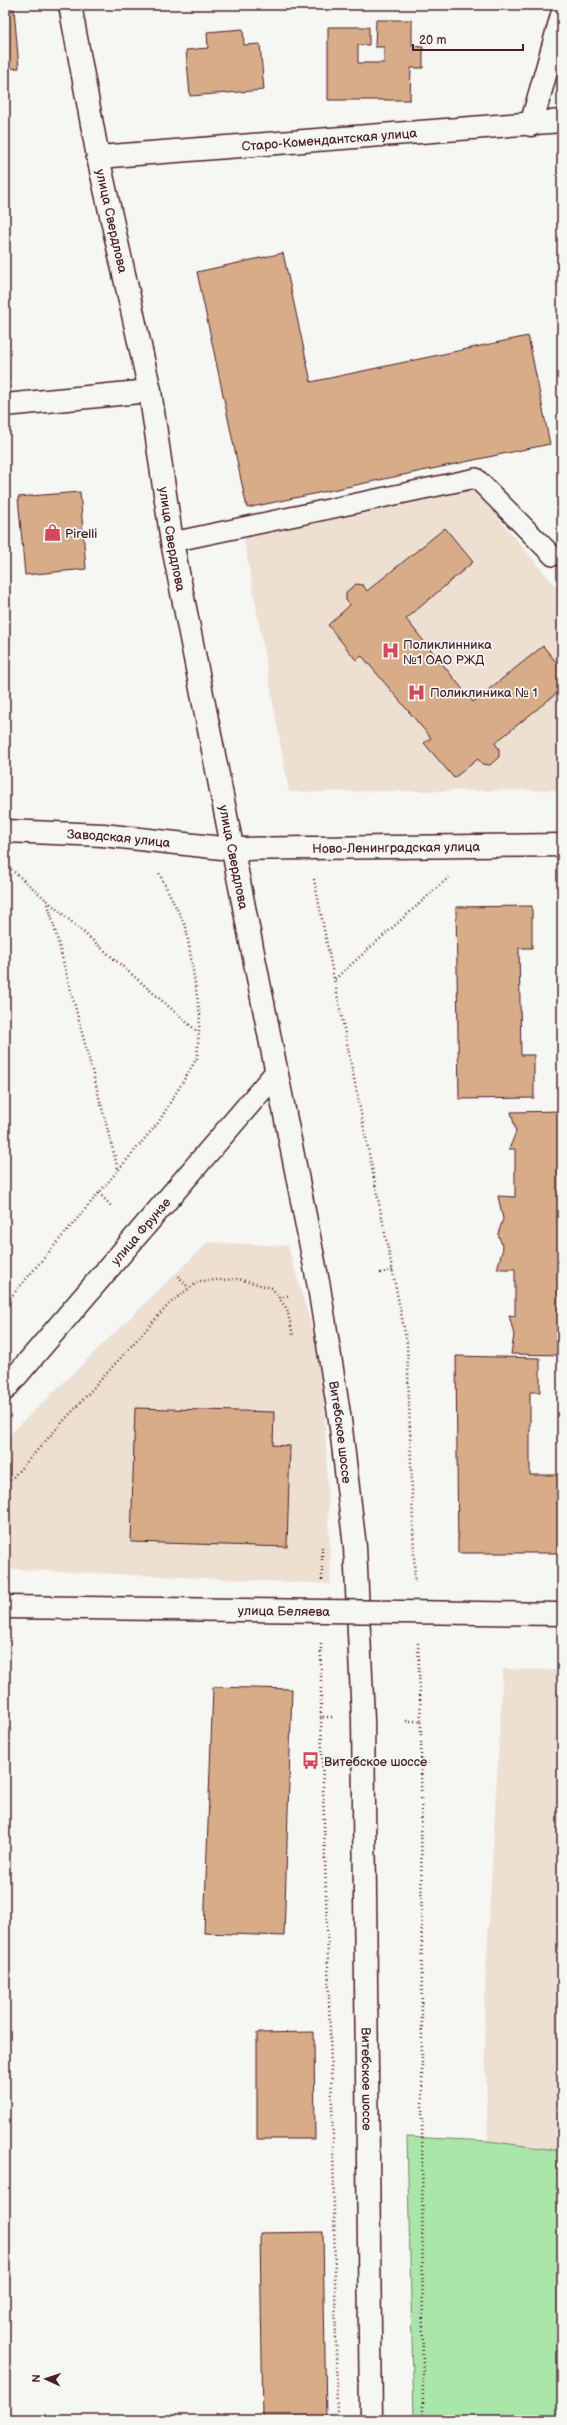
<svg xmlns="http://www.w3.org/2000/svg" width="567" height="2425" font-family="'Balsamiq Sans',sans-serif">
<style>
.built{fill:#ede0d2}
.green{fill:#aae5aa;stroke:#7a826a}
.building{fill:#d7ac88;stroke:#4a1f2b}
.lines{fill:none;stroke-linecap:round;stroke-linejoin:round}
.lane-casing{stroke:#4a1f2b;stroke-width:22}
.street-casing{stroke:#4a1f2b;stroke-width:25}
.primary-casing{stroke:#4a1f2b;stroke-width:25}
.path{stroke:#4a1f2b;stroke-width:2.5;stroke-dasharray:1 3;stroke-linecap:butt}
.lane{stroke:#f6f6f2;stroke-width:19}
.street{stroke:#f6f6f2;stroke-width:22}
.primary{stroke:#f6f6f2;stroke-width:22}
.primary-bridge-casing{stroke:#4a1f2b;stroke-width:25;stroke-linecap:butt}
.primary-bridge{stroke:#f6f6f2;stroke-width:22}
.labels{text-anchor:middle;stroke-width:3.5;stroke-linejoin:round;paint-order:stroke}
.street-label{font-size:13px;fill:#4a1f2b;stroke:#f6f6f2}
.poi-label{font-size:13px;fill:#4a1f2b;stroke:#f6f6f2;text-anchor:start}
</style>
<rect width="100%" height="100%" fill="#f6f6f2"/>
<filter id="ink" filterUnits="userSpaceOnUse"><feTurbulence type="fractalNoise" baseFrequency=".025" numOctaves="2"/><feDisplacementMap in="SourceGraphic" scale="8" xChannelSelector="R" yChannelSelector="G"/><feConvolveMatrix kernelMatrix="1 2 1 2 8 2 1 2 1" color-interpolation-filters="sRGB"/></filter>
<g filter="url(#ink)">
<!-- built -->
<g class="built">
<path d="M471 485 562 594V790L289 792 243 534Z"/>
<path d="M208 1242 288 1246 323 1366 331 1584 5 1569V1439Z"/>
<path d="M503 1669 562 1670V2151L488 2141 484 2006Z"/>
</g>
<!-- green -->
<path class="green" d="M407 2137 488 2141 562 2151V2420H414Z"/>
<!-- building -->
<g class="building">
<path d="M14 9 19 68 5 69V10Z"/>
<path d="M376 20H412V46L423 47V68H411L410 100H328V27H369V45H358V63H384V47H375Z"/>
<path d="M243 29 244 45 260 44 264 90 190 96 186 50 208 48 207 32Z"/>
<path d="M283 253 311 382 528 336 550 444 247 508 197 272Z"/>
<path d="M5 262 9 314 5 315Z"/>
<path d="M80 492 86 569 25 575 18 497Z"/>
<path d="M445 528 473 562 406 619 473 702 543 646 562 669V689L495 743 499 749V757L490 765 482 764 478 759 454 778 424 743 431 738 362 656 356 660 328 625 350 605 346 600V592L356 584 363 585 367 591Z"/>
<path d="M532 906V948H519L521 1055H534V1098L459 1099 456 907Z"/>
<path d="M562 1111V1355L511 1354 514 1335 509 1315 515 1316V1269H497L503 1248 498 1234 503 1219 498 1196 515 1197V1149H509L516 1132 511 1112Z"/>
<path d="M456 1356 540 1358V1392H530V1475H562V1553H458Z"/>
<path d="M135 1408 274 1412 273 1445 290 1446 287 1547 131 1542Z"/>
<path d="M213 1687 292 1689 284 1936 204 1933Z"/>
<path d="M314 2032 315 2139H257V2033Z"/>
<path d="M323 2232 326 2420H263L260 2233Z"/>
</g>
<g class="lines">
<defs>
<path id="lane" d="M172 542 476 478 553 556"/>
<g id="street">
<path d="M531 125 562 15"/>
<path id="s1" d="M98 157 562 121"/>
<path d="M5 405 150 391"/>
<path id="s2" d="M5 831 103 835 231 849 562 845"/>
</g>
<g id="primary">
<path id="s3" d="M70 5 98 157 150 391 172 542 319 1287 340 1420 355 1547 363 1719 371 2420"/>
<path id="s4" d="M5 1389 275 1074"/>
</g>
</defs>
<!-- lane casing -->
<use href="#lane" class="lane-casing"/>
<!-- street casing -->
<use href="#street" class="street-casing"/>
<!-- primary casing -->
<use href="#primary" class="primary-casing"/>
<!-- path -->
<g class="path">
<path d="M5 864 198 1032"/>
<path d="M314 879 407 1343 415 1582"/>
<path d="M47 900 118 1169"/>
<path d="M335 979 449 877"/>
<path d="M99 1193 111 1206"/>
<path d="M380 1273 393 1270"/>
<path d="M178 1276 189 1288"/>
<path d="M279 1298 290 1295"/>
<path d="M5 1304 158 1123 197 1058 200 1015 186 927 159 873"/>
<path d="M5 1486 170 1303 199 1281 238 1279 272 1288 287 1309 293 1335"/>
<path d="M322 1580V1545"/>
<path d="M418 1643 421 1721"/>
<path d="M321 1717V1641"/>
<path d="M332 1717H321L333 2139 337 2420"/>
<path d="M406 1721H421L423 2420"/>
</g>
<!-- lane -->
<use href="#lane" class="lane"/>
<!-- street -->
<use href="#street" class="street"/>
<!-- primary -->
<use href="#primary" class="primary"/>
<defs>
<g id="primary-bridge">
<path id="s5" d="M5 1607 562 1614"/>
</g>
</defs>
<!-- primary-bridge casing -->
<use href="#primary-bridge" class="primary-bridge-casing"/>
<!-- primary-bridge -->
<use href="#primary-bridge" class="primary-bridge"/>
</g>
</g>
<!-- icons -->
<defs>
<symbol id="shop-bare" viewBox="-9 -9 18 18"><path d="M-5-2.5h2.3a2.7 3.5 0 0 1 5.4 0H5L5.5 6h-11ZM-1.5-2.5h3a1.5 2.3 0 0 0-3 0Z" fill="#d1495b" stroke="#f6f6f2" stroke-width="2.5" paint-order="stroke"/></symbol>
<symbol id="hospital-bare" viewBox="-9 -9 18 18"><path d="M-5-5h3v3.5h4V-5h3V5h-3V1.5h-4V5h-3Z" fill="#d1495b" stroke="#f6f6f2" stroke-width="2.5" paint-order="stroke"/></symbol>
<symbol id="bus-bare" viewBox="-9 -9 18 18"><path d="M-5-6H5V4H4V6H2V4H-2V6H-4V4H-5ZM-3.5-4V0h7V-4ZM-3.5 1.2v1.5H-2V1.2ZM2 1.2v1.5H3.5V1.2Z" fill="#d1495b" stroke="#f6f6f2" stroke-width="2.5" paint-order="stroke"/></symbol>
</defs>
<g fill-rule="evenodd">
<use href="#shop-bare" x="40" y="520" width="25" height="25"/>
<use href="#hospital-bare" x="378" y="638" width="25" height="25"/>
<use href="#hospital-bare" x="404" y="680" width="25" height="25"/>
<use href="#bus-bare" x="298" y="1748" width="25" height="25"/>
</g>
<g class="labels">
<!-- street labels -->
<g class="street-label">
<text dy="5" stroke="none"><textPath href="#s1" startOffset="232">Старо-Комендантская улица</textPath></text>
<text dy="5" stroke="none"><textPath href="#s3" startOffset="220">улица Свердлова</textPath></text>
<text dy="5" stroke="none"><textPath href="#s3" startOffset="544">улица Свердлова</textPath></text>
<text dy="5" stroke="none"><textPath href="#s2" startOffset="114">Заводская улица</textPath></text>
<text dy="5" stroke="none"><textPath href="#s2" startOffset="392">Ново-Ленинградская улица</textPath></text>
<text dy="5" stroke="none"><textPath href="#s3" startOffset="868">улица Свердлова</textPath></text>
<text dy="5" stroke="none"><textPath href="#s4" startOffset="208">улица Фрунзе</textPath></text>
<text dy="5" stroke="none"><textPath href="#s3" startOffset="1453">Витебское шоссе</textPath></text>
<text dy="5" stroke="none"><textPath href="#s5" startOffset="279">улица Беляева</textPath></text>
<text dy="5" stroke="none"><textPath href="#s3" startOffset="2101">Витебское шоссе</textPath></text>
</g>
<!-- poi labels -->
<g class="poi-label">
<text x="65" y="538">Pirelli</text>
<text x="403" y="649">Поликлинника<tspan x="403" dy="15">№1 ОАО РЖД</tspan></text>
<text x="430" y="697">Поликлиника № 1</text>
<text x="324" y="1766">Витебское шоссе</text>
</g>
</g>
<!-- margin -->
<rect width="567" height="2425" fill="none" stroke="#f6f6f2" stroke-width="20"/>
<rect x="10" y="10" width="547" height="2405" fill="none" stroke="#4a1f2b" stroke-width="1.5" filter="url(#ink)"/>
<!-- north arrow -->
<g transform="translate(46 2379) rotate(273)" stroke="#f6f6f2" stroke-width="3" paint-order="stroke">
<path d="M0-3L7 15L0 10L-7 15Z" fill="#4a1f2b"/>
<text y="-6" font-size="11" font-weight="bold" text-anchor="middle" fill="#4a1f2b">N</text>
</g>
<!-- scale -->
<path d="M413 44v6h110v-6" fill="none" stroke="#4a1f2b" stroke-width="2"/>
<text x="419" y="44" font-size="12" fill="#4a1f2b" stroke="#f6f6f2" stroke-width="3" paint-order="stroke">20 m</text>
</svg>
